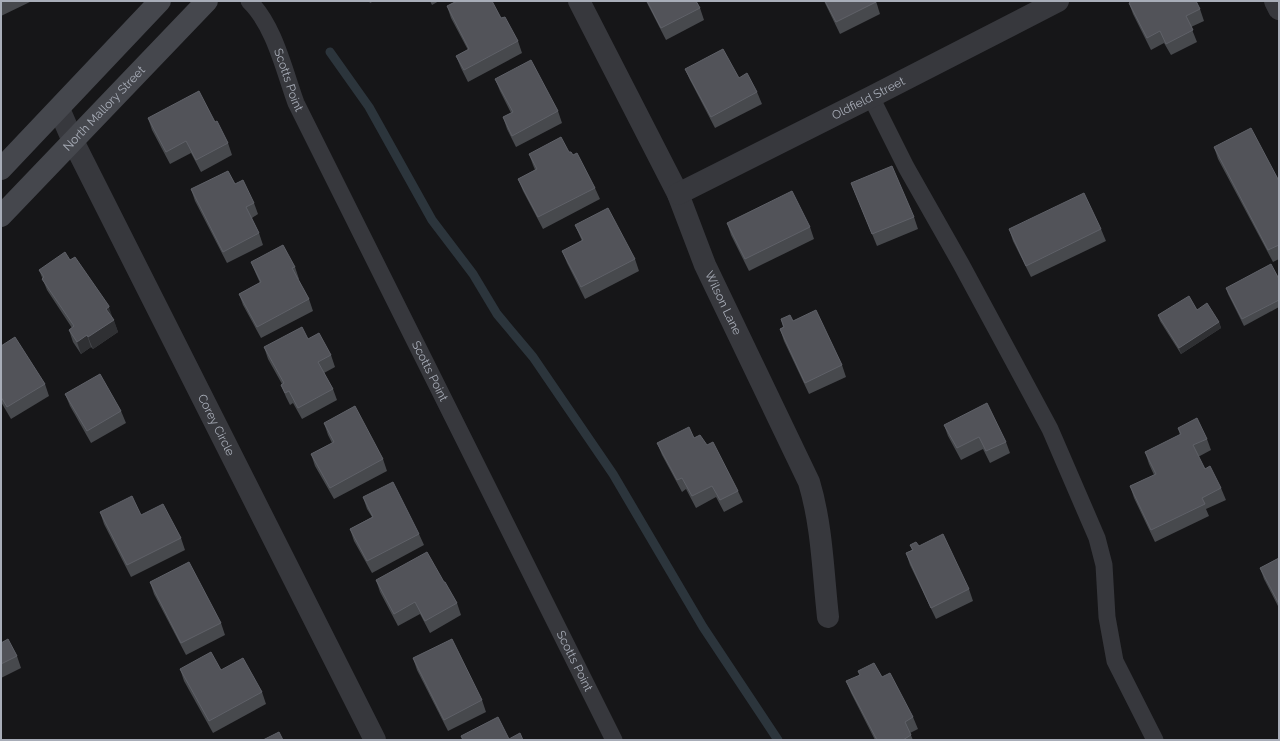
<svg xmlns="http://www.w3.org/2000/svg" width="1280" height="741" font-family="Raleway,sans-serif">
<style>
.lines{fill:none;stroke-linecap:round;stroke-linejoin:round}
.stream{stroke:#2c353c;stroke-width:9}
.lane{stroke:#37383d;stroke-width:17}
.street{stroke:#37383d;stroke-width:22}
.secondary{stroke:#45474d;stroke-width:22}
.wall{fill:#47494d}
.shaded-wall{fill:#2f3033}
.building{fill:#525359;stroke:#5f6168}
.labels{text-anchor:middle;stroke-width:3;stroke-linejoin:round;paint-order:stroke}
.street-label{font-size:12px;fill:#a8adb8;stroke:#111113}
</style>
<rect width="100%" height="100%" fill="#161618"/>
<g class="lines">
<!-- stream -->
<path class="stream" d="M330 52 369 107 432 220 473 274 497 314 533 357 613 474 703 627 778 740"/>
<!-- lane -->
<g class="lane">
<path id="s1" d="M249 1C274 25 284 70 296 103L614 740"/>
<path d="M871 97 906 167 961 264 1050 429 1097 538 1104 565 1107 617 1115 661 1155 740"/>
</g>
<!-- street -->
<g class="street">
<path id="s2" d="M579 1 678 194 705 265 809 482C822 525 823 572 828 617"/>
<path d="M1275 1 1279 9"/>
<path id="s3" d="M59 109 73 141 375 740"/>
<path id="s4" d="M678 194 871 97 1058 1"/>
</g>
<!-- secondary -->
<g class="secondary">
<path d="M1 169 160 1"/>
<path id="s5" d="M1 216 207 1"/>
</g>
</g>
<!-- wall -->
<g class="wall">
<path d="M1 1H32L1 16Z"/>
<path d="M369 1H374L370 3Z"/>
<path d="M430 1H439L432 5Z"/>
<path d="M646 1H696L700 8 704 20 666 40Z"/>
<path d="M824 1H876L880 14 840 34Z"/>
<path d="M1129 3 1200 9 1204 21 1191 27 1197 42 1171 55 1164 43 1151 50 1133 14Z"/>
<path d="M447 6 501 18 518 41 522 53 468 82 461 68 456 56 468 50 451 18Z"/>
<path d="M685 69 739 78 757 92 762 104 715 128 690 80Z"/>
<path d="M495 79 558 111 562 123 516 147 507 129 503 117 511 113 500 91Z"/>
<path d="M148 118 215 122 228 143 232 155 201 172 191 153 170 164 152 130Z"/>
<path d="M1214 147 1279 181V259L1273 262 1218 159Z"/>
<path d="M569 152 573 155 595 188 600 199 543 229 523 191 518 179 535 170 533 165 529 154Z"/>
<path d="M851 183 914 217 918 229 877 246Z"/>
<path d="M235 184 254 203 258 214 252 218 259 233 263 245 227 263 195 201 191 189Z"/>
<path d="M727 223 810 227 814 239 749 271 731 235Z"/>
<path d="M575 225 635 259 639 271 585 299 567 263 562 251 582 241Z"/>
<path d="M1009 229H1101L1106 241 1031 277 1013 241Z"/>
<path d="M70 260 113 319 118 332 93 349 91 347 81 354 73 342 69 330 72 328 47 290 39 270Z"/>
<path d="M251 262 295 267 299 279H298L309 299 313 311 261 338 243 305 239 294 260 283 256 274Z"/>
<path d="M1279 279V307L1244 326 1228 294 1226 288Z"/>
<path d="M1197 310 1219 322 1221 328 1181 354 1160 321 1158 315Z"/>
<path d="M781 319 842 365 846 377 809 394 784 341 780 329 783 327Z"/>
<path d="M308 339 331 355 335 367 324 373 333 389 337 400 302 419 293 403 290 405 286 397 281 385 282 384 268 359 264 347Z"/>
<path d="M1 346 45 384 49 396 11 419 1 402Z"/>
<path d="M65 394 121 411 126 423 91 443 70 406Z"/>
<path d="M324 423 383 459 387 471 334 499 315 466 311 454 332 443 328 435Z"/>
<path d="M944 425 1006 442 1010 453 990 463 983 449 961 460 948 436Z"/>
<path d="M1178 428 1207 439 1211 450 1198 457 1205 469 1221 488 1226 500 1206 509 1209 516 1155 542 1134 498 1130 486 1154 475 1149 464 1145 452 1180 435Z"/>
<path d="M694 438 738 491 743 502 724 512 716 497 696 508 686 489 682 492 662 455 657 443Z"/>
<path d="M363 497 419 534 424 545 372 573 354 541 350 529 372 517 367 509Z"/>
<path d="M100 512 141 515 181 538 185 550 131 577 104 524Z"/>
<path d="M910 545 919 546 969 589 973 601 936 619 910 565 906 553 912 550Z"/>
<path d="M1279 558V608L1264 579 1260 568Z"/>
<path d="M376 580 444 582 457 603 461 615 430 633 420 614 398 626 380 592Z"/>
<path d="M150 582 221 623 225 635 186 655 154 594Z"/>
<path d="M1 643 17 656 21 668 1 678Z"/>
<path d="M413 658 482 700 486 712 448 731 417 670Z"/>
<path d="M180 669 221 670 262 692 266 704 213 733 184 681Z"/>
<path d="M882 677 913 717 918 729 910 733 913 740H875L851 693 846 681Z"/>
</g>
<!-- shaded-wall -->
<g class="shaded-wall">
<path d="M109 307 113 319 110 321 106 309Z"/>
<path d="M114 320 118 332 93 349 88 337Z"/>
<path d="M1219 322 1221 328 1181 354 1179 348Z"/>
<path d="M87 335 91 347 81 354 77 342Z"/>
</g>
<!-- building -->
<g class="building">
<path d="M457 1H492L501 18 505 17 518 41 464 70 456 56 469 49 447 6Z"/>
<path d="M647 1H696L700 8 661 28Z"/>
<path d="M825 1H876V2L836 22Z"/>
<path d="M1132 1H1196L1200 9 1186 16 1193 30 1166 44 1160 31 1147 38 1129 3Z"/>
<path d="M723 49 739 78 747 73 757 92 711 117 685 69Z"/>
<path d="M531 60 558 111 512 136 503 117 513 112 495 79Z"/>
<path d="M199 91 215 122 217 121 228 143 196 160 186 141 166 152 148 118Z"/>
<path d="M1251 128 1279 181V245L1268 250 1214 147Z"/>
<path d="M561 137 569 152H571L573 155 577 153 595 188 538 217 518 179 537 169 529 154Z"/>
<path d="M892 166 914 217 872 234 851 183Z"/>
<path d="M228 171 235 184 243 180 254 203 246 207 259 233 223 252 191 189Z"/>
<path d="M792 191 810 227 745 259 727 223Z"/>
<path d="M1084 193 1101 229 1026 266 1009 229Z"/>
<path d="M608 208 635 259 581 287 562 251 583 240 575 225Z"/>
<path d="M283 245 295 267 292 268 309 299 257 327 239 294 261 282 251 262Z"/>
<path d="M65 252 70 260 75 257 109 306V307L106 309 114 320 88 337 87 335 77 342 69 330 74 326 42 279 44 277 39 270Z"/>
<path d="M1271 264 1279 279V300L1242 319 1226 288Z"/>
<path d="M1189 296 1197 310 1207 303 1219 322 1179 348 1158 315Z"/>
<path d="M816 310 842 365 805 383 780 329 784 327 781 319 790 315 793 321Z"/>
<path d="M302 327 308 339 319 333 331 355 318 362 333 389 298 408 289 391 285 393 281 385 284 383 264 347Z"/>
<path d="M15 337 45 384 7 407 1 397V346Z"/>
<path d="M100 374 121 411 87 431 65 394Z"/>
<path d="M987 403 1006 442 986 451 979 437 957 448 944 425Z"/>
<path d="M355 406 383 459 330 488 311 454 334 442 324 423Z"/>
<path d="M1197 418 1207 439 1193 445 1205 469 1210 466 1221 488 1202 498 1205 504 1151 530 1130 486 1156 474 1145 452 1181 434 1178 428Z"/>
<path d="M689 427 694 438 700 435 707 445 713 442 738 491 720 500 712 486 692 496 682 478 677 480 657 443Z"/>
<path d="M393 482 419 534 367 561 350 529 373 517 363 497Z"/>
<path d="M132 496 141 515 163 504 181 538 127 565 100 512Z"/>
<path d="M943 534 969 589 931 608 906 553 913 550 910 545 916 542 919 546Z"/>
<path d="M427 552 444 582H445L457 603 425 621 415 602 394 614 376 580Z"/>
<path d="M1279 558V604L1260 568Z"/>
<path d="M189 562 221 623 181 643 150 582Z"/>
<path d="M8 639 17 656 1 664V643Z"/>
<path d="M452 639 482 700 444 720 413 658Z"/>
<path d="M211 652 221 670 243 658 262 692 209 721 180 669Z"/>
<path d="M874 663 882 677 890 673 913 717 905 722 911 735 903 740H877L846 681 860 675 858 671Z"/>
<path d="M498 717 509 739 520 733 523 740H463L461 736Z"/>
<path d="M279 732 283 740H263Z"/>
</g>
<g class="labels">
<!-- street labels -->
<g class="street-label">
<text dy="4" stroke="none"><textPath href="#s1" startOffset="89">Scotts Point</textPath></text>
<text dy="4" stroke="none"><textPath href="#s4" startOffset="213">Oldfield Street</textPath></text>
<text dy="4" stroke="none"><textPath href="#s5" startOffset="149">North Mallory Street</textPath></text>
<text dy="4" stroke="none"><textPath href="#s2" startOffset="335">Wilson Lane</textPath></text>
<text dy="4" stroke="none"><textPath href="#s1" startOffset="413">Scotts Point</textPath></text>
<text dy="4" stroke="none"><textPath href="#s3" startOffset="353">Corey Circle</textPath></text>
<text dy="4" stroke="none"><textPath href="#s1" startOffset="737">Scotts Point</textPath></text>
</g>
</g>
<!-- border -->
<rect width="1280" height="741" fill="none" stroke="#a8adb8" stroke-width="4"/>
</svg>
